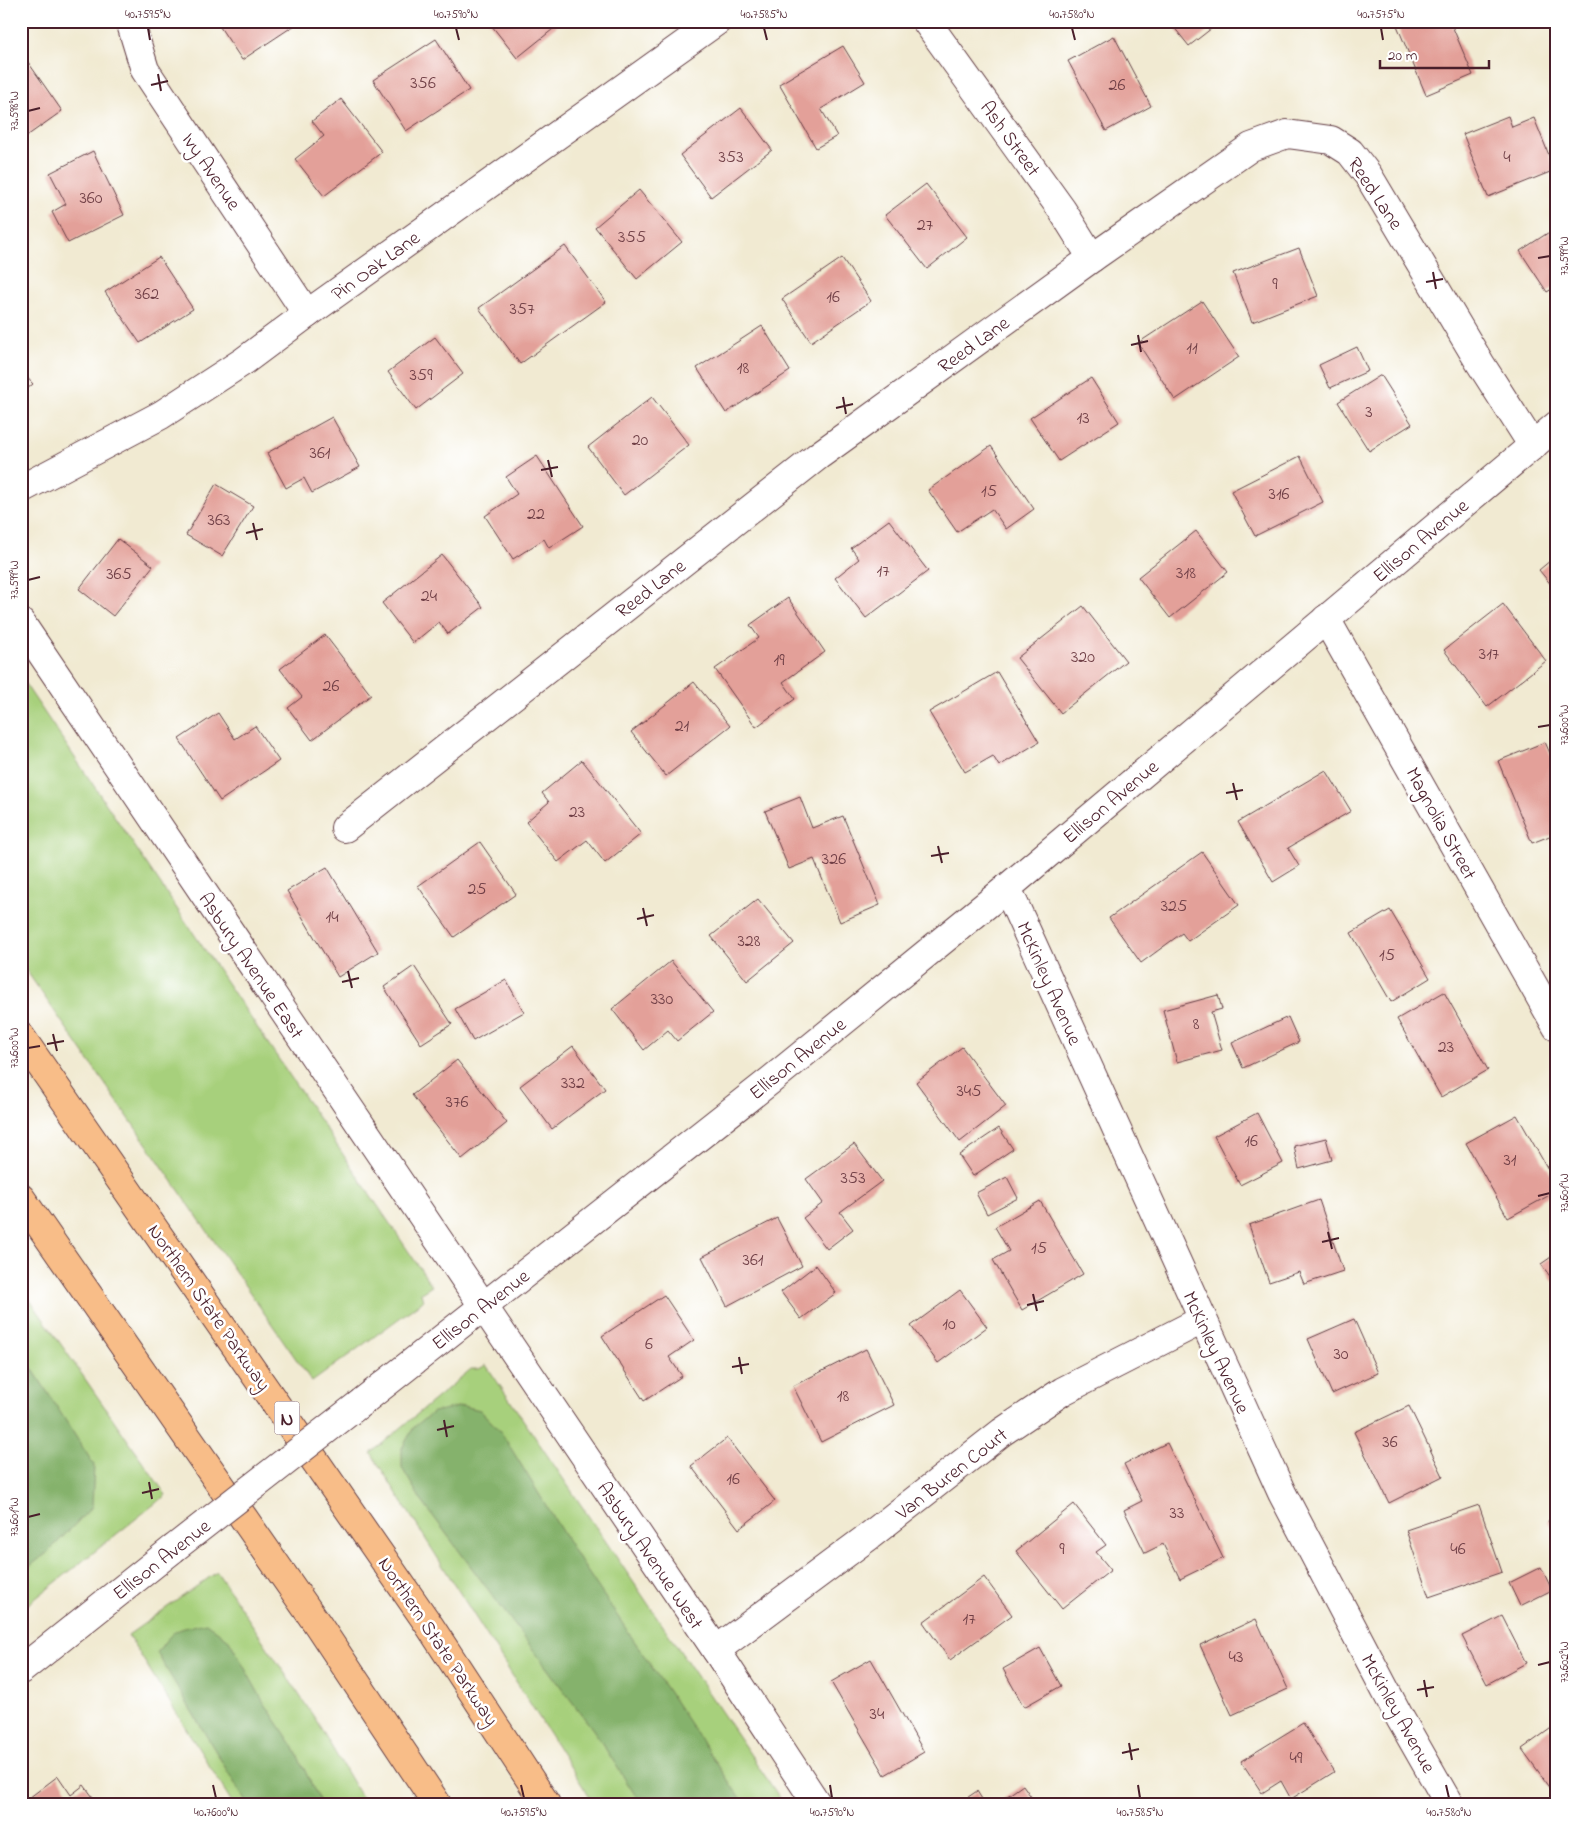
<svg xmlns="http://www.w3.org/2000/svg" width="1578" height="1825" font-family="'Indie Flower',sans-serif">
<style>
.green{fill:#a7d07c;stroke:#787854}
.forest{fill:#85b26c;stroke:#68684c}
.building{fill:#e3a099}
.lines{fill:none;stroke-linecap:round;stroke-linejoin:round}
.minor-casing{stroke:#633d44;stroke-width:30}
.highway-casing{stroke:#633d44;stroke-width:30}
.minor{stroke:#fff;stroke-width:28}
.highway{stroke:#f8bd88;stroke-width:28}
.minor-bridge-casing{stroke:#633d44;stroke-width:30;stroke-linecap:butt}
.minor-bridge{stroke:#fff;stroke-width:28}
.ticks{fill:none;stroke:#4a1f2b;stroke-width:2}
.labels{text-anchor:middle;stroke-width:5;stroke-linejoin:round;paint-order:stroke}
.number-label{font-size:18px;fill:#703f46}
.shield{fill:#fff;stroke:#80626b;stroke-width:1}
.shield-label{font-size:19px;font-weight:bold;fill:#4a1f2b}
.street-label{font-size:20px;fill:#4a1f2b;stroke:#fff}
.neatline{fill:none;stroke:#4a1f2b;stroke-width:2}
.ticks-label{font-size:12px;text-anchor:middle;fill:#4a1f2b}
</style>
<rect width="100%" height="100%" fill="#fff"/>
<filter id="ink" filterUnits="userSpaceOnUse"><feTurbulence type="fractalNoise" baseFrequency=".02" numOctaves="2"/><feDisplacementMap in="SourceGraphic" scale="10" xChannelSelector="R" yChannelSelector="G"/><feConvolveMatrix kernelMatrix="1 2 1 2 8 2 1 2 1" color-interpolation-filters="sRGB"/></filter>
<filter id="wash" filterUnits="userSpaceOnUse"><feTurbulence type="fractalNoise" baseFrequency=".0096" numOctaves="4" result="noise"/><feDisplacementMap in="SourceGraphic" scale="20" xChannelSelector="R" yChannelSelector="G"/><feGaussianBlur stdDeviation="1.12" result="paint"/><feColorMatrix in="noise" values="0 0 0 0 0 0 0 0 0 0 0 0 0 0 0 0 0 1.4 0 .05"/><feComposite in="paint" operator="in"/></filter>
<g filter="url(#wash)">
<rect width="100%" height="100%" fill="#f1ead2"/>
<!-- green -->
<g class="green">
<path d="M21 678 432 1286 421 1293 423 1301 312 1382 21 963Z"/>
<path d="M21 1287 166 1495 21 1610Z"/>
<path d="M486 1365 784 1804H594L371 1453 471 1369H479Z"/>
<path d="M217 1572 316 1720 365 1804H233L128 1635Z"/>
</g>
<!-- forest -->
<g class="forest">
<path d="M21 1351 94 1465 92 1507 47 1553 21 1573Z"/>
<path d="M463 1406 480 1410 501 1432 577 1556 744 1804H641L594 1731 421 1500 402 1468V1448L414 1427 433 1412Z"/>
<path d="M206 1623 229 1640 263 1701 293 1746 321 1804H247L157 1653C174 1627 177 1630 206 1623Z"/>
</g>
<g id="blocks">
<!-- building -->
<g class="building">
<path d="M216 21H301L242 60Z"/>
<path d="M488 21H563L517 58Z"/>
<path d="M1169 21H1221L1189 46Z"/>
<path d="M1401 21H1450L1473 75 1426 95 1396 23Z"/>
<path d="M1114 36 1151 106 1106 131 1068 61Z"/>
<path d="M436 39 469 90 406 131 373 80Z"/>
<path d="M843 46 865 82 821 109 837 136 816 148 779 84Z"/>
<path d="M21 52 62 111 24 138 21 133Z"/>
<path d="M341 99 382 152 324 196 295 159 324 136 312 121Z"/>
<path d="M741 108 772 150 711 197 680 155Z"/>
<path d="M1508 116 1512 127 1534 118 1555 170 1488 197 1463 134Z"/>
<path d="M93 151 124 215 68 243 52 212 66 204 50 173Z"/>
<path d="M926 184 967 237 927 269 885 215Z"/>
<path d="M639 190 682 242 637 279 595 227Z"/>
<path d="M1557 227V286L1547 292 1520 251Z"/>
<path d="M565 246 606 302 520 364 479 308Z"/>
<path d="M1299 248 1318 296 1252 322 1233 273Z"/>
<path d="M159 257 193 309 140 343 105 292Z"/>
<path d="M842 258 871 301 811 342 782 299Z"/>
<path d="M1202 301 1239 357 1175 400 1138 343Z"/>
<path d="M762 326 790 371 726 413 697 368Z"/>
<path d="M435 337 463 374 416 410 388 372Z"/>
<path d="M1357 347 1368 371 1330 388 1319 365Z"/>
<path d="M21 371 33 384 21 394Z"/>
<path d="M1381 375 1412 424 1369 451 1338 402Z"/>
<path d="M1091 378 1119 422 1059 461 1030 418Z"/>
<path d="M652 397 689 445 624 495 588 447Z"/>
<path d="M332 417 360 467 312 493 304 478 286 488 267 453Z"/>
<path d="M991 446 1034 509 1006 529 992 509 957 532 928 490Z"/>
<path d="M537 456 583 526 549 548 544 539 513 559 485 516 517 494 506 477Z"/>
<path d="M1300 456 1323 502 1255 536 1231 491Z"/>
<path d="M216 484 253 506 222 556 186 535Z"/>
<path d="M889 520 928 571 866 618 835 578 859 559 851 548Z"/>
<path d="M1196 531 1228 572 1170 618 1138 577Z"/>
<path d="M118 539 153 566 113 616 79 589Z"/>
<path d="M442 555 483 607 448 634 439 622 413 643 382 603Z"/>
<path d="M1557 555V592L1539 570Z"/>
<path d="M788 598 825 652 783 682 795 699 756 727 715 669 759 638 750 625Z"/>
<path d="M1503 604 1546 661 1487 707 1444 650Z"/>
<path d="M1083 606 1126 661 1061 713 1017 658Z"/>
<path d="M325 635 371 695 312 740 288 708 302 697 280 669Z"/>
<path d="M997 672 1039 742 999 766 993 756 965 772 929 712Z"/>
<path d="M694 682 730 726 666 776 631 732Z"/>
<path d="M218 713 235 739 255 726 279 761 220 801 179 739Z"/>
<path d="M1545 742 1557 769V833L1532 843 1498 761Z"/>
<path d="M582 760 641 834 605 863 587 840 558 862 526 822 549 802 542 793Z"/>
<path d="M1326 770 1351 811 1288 848 1299 866 1273 882 1238 822Z"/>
<path d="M800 797 812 828 843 816 880 905 840 922 814 859 789 869 765 811Z"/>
<path d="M480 842 516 894 454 937 418 886Z"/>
<path d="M1202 852 1239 905 1188 941 1182 933 1141 963 1109 918Z"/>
<path d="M327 867 378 952 338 977 287 891Z"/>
<path d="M758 899 794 943 747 981 711 936Z"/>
<path d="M1390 910 1430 978 1391 1002 1351 933Z"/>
<path d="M671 961 713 1012 677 1041 668 1030 644 1050 612 1009Z"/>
<path d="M414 966 452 1024 421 1044 384 987Z"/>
<path d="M506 980 524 1012 473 1041 455 1009Z"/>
<path d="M1444 992 1488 1070 1441 1097 1397 1019Z"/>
<path d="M1218 995 1222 1009 1211 1012 1222 1050 1177 1062 1163 1010Z"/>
<path d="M1288 1017 1299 1042 1243 1068 1232 1043Z"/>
<path d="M573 1046 605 1089 552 1129 520 1086Z"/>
<path d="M962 1047 1006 1106 960 1142 916 1082Z"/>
<path d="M457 1060 507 1123 462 1159 412 1095Z"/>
<path d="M1257 1113 1283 1163 1240 1185 1214 1136Z"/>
<path d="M1517 1115 1557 1185V1191L1508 1218 1466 1143Z"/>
<path d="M999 1128 1013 1149 973 1176 959 1155Z"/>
<path d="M1326 1138 1332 1160 1299 1169 1294 1146Z"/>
<path d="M854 1144 882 1181 840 1212 853 1229 827 1249 803 1218 823 1203 806 1179Z"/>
<path d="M1007 1177 1018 1198 987 1214 976 1193Z"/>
<path d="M1319 1200 1343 1271 1304 1284 1299 1272 1269 1282 1249 1225Z"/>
<path d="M1040 1201 1083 1274 1022 1310 993 1260 1009 1251 995 1227Z"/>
<path d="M777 1218 802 1266 727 1306 702 1257Z"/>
<path d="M1557 1253V1286L1541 1264Z"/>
<path d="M816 1265 836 1293 801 1319 781 1292Z"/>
<path d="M960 1290 987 1327 938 1363 911 1326Z"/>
<path d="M664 1295 694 1340 669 1357 682 1376 644 1401 602 1336Z"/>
<path d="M1354 1319 1378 1373 1332 1394 1308 1339Z"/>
<path d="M866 1349 894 1405 821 1442 793 1386Z"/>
<path d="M1409 1406 1443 1476 1389 1503 1354 1432Z"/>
<path d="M727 1438 775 1501 739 1529 691 1466Z"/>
<path d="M1167 1443 1223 1558 1180 1579 1163 1544 1145 1553 1124 1510 1142 1501 1124 1464Z"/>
<path d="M1074 1504 1106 1545 1096 1552 1111 1570 1062 1609 1016 1551Z"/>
<path d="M1479 1505 1502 1572 1429 1597 1406 1530Z"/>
<path d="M1557 1514V1532L1548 1521Z"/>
<path d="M1541 1567 1552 1590 1520 1606 1509 1583Z"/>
<path d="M984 1577 1012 1615 950 1660 923 1622Z"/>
<path d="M1502 1616 1526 1663 1487 1684 1462 1636Z"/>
<path d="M1256 1619 1288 1689 1232 1715 1200 1645Z"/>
<path d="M1040 1648 1061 1686 1024 1707 1003 1669Z"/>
<path d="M871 1659 924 1752 885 1775 831 1682Z"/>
<path d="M1303 1723 1334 1772 1291 1799 1281 1781 1262 1793 1241 1761Z"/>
<path d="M1557 1724V1797L1522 1749Z"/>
<path d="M58 1776 71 1795 84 1785 98 1804H21Z"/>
<path d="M1023 1785 1036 1804H996Z"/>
<path d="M977 1791 985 1804H958Z"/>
</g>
</g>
</g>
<g filter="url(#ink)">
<use href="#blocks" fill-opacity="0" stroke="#633d44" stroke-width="1"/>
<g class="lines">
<defs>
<g id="minor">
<path d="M130 21 145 70 307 314"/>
<path d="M926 21 1062 210 1092 258"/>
<path d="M21 489 161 415 244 361 307 314 717 21"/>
<path d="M1326 619 1557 1027"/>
<path d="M21 623 716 1650 817 1804"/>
<path d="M345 828 818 456 1092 258 1251 147 1287 134 1331 140 1350 152 1368 175 1480 363 1533 446"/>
<path d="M1007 888 1282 1493 1400 1718 1449 1804"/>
<path d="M362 1402 771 1080 1007 888 1557 425"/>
<path d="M716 1650 868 1537 1002 1432 1063 1391 1202 1320"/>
<path d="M21 1670 173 1549"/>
</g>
<g id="highway">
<path d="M21 1037 429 1625 546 1804"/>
<path d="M21 1198 318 1625 437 1804"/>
</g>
</defs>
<!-- minor casing -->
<use href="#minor" class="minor-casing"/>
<!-- highway casing -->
<use href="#highway" class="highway-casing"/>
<!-- minor -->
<use href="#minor" class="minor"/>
<!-- highway -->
<use href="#highway" class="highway"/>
<defs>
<path id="minor-bridge" d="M173 1549 362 1402"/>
</defs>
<!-- minor-bridge casing -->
<use href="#minor-bridge" class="minor-bridge-casing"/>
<!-- minor-bridge -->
<use href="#minor-bridge" class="minor-bridge"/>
</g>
</g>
<!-- ticks -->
<path class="ticks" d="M148 28 150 40M456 28 459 40M764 28 767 40M1072 28 1075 40M1381 28 1383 40M158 74 161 91M151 85 168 81M28 111 40 108M1538 258 1550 256M1433 272 1436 289M1426 282 1443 279M1138 335 1141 352M1131 345 1148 341M843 397 846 414M836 408 853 404M548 460 552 477M541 470 558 467M253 523 257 540M246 533 263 529M28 580 40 577M1538 727 1550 725M1233 783 1237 800M1226 793 1243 790M938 846 942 863M931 856 949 853M643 908 647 926M637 919 654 915M348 971 352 988M342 982 359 978M53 1034 57 1051M47 1044 64 1041M28 1048 40 1046M1538 1196 1550 1193M1328 1232 1332 1249M1322 1242 1339 1238M1033 1294 1037 1311M1027 1305 1044 1301M739 1357 742 1374M732 1367 749 1364M444 1420 447 1437M437 1430 454 1426M149 1482 152 1499M142 1493 159 1489M28 1517 40 1514M1538 1665 1550 1662M1424 1680 1427 1697M1417 1690 1434 1687M1129 1743 1132 1760M1122 1753 1139 1749M213 1785 216 1798M521 1785 524 1798M830 1785 832 1798M1138 1785 1140 1798M1446 1785 1449 1798"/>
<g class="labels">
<!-- number labels -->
<g class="number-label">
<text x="423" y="88">356</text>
<text x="1117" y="90">26</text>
<text x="731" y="162">353</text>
<text x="1507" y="162">4</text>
<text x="91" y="203">360</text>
<text x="925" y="230">27</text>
<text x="632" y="242">355</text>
<text x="1275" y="289">9</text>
<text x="147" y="299">362</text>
<text x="833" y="302">16</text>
<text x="522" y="314">357</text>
<text x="1192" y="353">11</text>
<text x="743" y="373">18</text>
<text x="421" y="380">359</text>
<text x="1369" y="417">3</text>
<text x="1083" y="423">13</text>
<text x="640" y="445">20</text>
<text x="320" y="458">361</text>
<text x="989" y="496">15</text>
<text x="1279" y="499">316</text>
<text x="536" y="519">22</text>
<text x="219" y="525">363</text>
<text x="883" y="576">17</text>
<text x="1186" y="578">318</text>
<text x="119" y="579">365</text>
<text x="429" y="601">24</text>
<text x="1489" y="659">317</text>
<text x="1083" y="662">320</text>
<text x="779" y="665">19</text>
<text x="331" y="691">26</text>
<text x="682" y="731">21</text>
<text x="577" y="817">23</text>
<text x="834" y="864">326</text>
<text x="477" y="894">25</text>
<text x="1174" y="911">325</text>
<text x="332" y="922">14</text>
<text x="749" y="946">328</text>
<text x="1387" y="960">15</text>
<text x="662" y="1004">330</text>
<text x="1196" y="1029">8</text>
<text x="1446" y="1052">23</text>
<text x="573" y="1088">332</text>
<text x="969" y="1096">345</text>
<text x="457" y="1107">376</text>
<text x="1251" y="1146">16</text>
<text x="1510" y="1165">31</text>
<text x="853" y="1183">353</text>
<text x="1039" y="1253">15</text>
<text x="753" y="1265">361</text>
<text x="949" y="1329">10</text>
<text x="649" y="1349">6</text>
<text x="1341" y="1359">30</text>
<text x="843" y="1401">18</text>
<text x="1390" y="1447">36</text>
<text x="733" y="1484">16</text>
<text x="1177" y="1518">33</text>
<text x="1062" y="1554">9</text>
<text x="1458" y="1554">46</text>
<text x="969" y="1624">17</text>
<text x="1236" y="1662">43</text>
<text x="877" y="1719">34</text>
<text x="1296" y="1763">49</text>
</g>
<!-- shield labels -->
<rect class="shield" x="274.5" y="1401.5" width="25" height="33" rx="4"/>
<g class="shield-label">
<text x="287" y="1425">N</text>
</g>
<!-- street labels -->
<g class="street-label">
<text transform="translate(1011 138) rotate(54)" y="7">Ash Street</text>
<text transform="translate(212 171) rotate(56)" y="7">Ivy Avenue</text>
<text transform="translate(1376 193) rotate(56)" y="7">Reed Lane</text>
<text transform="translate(375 265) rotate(-36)" y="7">Pin Oak Lane</text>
<text transform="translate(973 344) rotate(-36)" y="7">Reed Lane</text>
<text transform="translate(1420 540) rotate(-40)" y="7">Ellison Avenue</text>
<text transform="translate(650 588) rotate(-38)" y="7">Reed Lane</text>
<text transform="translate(1110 801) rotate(-40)" y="7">Ellison Avenue</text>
<text transform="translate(1442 823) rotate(61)" y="7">Magnolia Street</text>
<text transform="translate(252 965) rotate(56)" y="7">Asbury Avenue East</text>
<text transform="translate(1050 983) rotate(66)" y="7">McKinley Avenue</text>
<text transform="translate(797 1058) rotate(-39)" y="7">Ellison Avenue</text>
<text transform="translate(210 1307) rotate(55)" y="7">Northern State Parkway</text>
<text transform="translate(480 1309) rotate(-38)" y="7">Ellison Avenue</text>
<text transform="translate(1217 1352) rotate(65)" y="7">McKinley Avenue</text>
<text transform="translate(951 1473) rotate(-38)" y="7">Van Buren Court</text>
<text transform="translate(651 1555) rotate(56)" y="7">Asbury Avenue West</text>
<text transform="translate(161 1559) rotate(-38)" y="7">Ellison Avenue</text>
<text transform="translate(439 1641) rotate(56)" y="7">Northern State Parkway</text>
<text transform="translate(1399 1713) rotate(61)" y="7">McKinley Avenue</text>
</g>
</g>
<!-- margin -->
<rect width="1578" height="1825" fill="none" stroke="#fff" stroke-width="55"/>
<!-- scale -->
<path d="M1380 60v8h109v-8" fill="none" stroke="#4a1f2b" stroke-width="2.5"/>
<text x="1388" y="60" font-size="15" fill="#4a1f2b" stroke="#ffffff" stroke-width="4" paint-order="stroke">20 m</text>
<rect x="28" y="28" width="1522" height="1770" class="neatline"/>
<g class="ticks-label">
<text x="148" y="18">40.7595°N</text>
<text x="456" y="18">40.7590°N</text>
<text x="764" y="18">40.7585°N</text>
<text x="1072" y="18">40.7580°N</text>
<text x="1381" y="18">40.7575°N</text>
<text transform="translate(14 111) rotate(-90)" y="4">73.598°W</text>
<text transform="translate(1564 256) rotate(-90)" y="4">73.599°W</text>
<text transform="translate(14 580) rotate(-90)" y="4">73.599°W</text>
<text transform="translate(1564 725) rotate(-90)" y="4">73.600°W</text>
<text transform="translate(14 1048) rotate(-90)" y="4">73.600°W</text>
<text transform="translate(1564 1193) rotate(-90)" y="4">73.601°W</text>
<text transform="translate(14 1517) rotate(-90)" y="4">73.601°W</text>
<text transform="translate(1564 1662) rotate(-90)" y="4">73.602°W</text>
<text x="216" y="1816">40.7600°N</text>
<text x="524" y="1816">40.7595°N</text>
<text x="832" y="1816">40.7590°N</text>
<text x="1140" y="1816">40.7585°N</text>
<text x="1449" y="1816">40.7580°N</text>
</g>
</svg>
